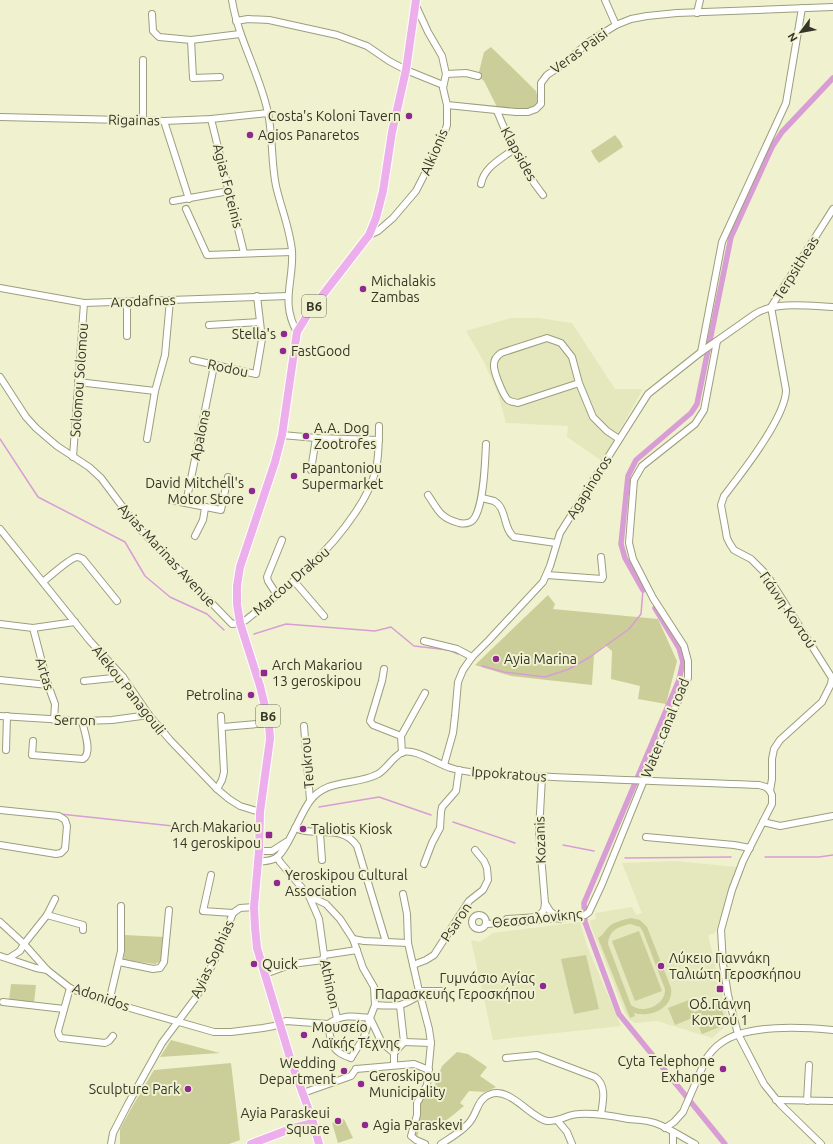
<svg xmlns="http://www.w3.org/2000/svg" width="833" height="1144" font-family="Ubuntu,sans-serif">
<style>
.built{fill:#e5e7bd}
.green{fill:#cbce99;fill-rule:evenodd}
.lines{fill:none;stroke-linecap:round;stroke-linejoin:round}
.stream{stroke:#d89dd4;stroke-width:1.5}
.canal{stroke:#d89dd4;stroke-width:5.5}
.minor-casing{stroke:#9c9e7d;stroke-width:8}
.major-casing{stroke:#fff;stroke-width:10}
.minor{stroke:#fff;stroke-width:6}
.major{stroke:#edafeb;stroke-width:8}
.poi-dot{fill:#90298f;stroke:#f0f2cf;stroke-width:1.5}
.labels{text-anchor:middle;stroke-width:4;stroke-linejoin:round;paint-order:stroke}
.shield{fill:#f0f2cf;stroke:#6d6e5a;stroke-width:1}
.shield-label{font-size:13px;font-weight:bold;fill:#353528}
.street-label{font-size:14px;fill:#353528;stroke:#f0f2cf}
.poi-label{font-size:14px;fill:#353528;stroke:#f0f2cf;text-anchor:start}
</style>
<rect width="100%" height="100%" fill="#f0f2cf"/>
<!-- built -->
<g class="built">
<path d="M511 318H539L572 323 615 389H643L602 461 567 437 568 426 506 423 498 394 484 362 466 331Z"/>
<path d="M676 861 737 867 715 933 708 935 729 1023 712 1038 657 1021 635 1023 630 1020 625 1013 589 921 596 919 595 913 632 907 636 915 642 913 622 863Z"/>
<path d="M580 922 587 946 621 1026 493 1040 471 940 480 942 493 933Z"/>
</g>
<!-- green -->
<g class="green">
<path d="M491 47 536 91 540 106 528 112 499 111 484 81 478 76 484 52Z"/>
<path d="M615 135 620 141 623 147 599 163 595 158 591 151Z"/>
<path d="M548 595 555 604 553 609 658 619 677 661 666 704 638 699 640 686 611 679 612 651 605 645 594 655 592 685 511 676 475 665Z"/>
<path d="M631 918 640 920 647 927 671 988C674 1008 651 1018 634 1013L635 1016 630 1018 598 938C603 935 603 933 607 929 612 922 623 920 631 918ZM630 924 640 927 643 932 665 989C666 1005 643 1015 631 1005L608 944C609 930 618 927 630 924Z"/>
<path d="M639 931 662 991 635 1001 612 941Z"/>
<path d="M125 935 164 937 161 961 155 964 124 960Z"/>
<path d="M586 955 599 1009 574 1014 561 959Z"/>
<path d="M11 984 36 985 34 1003 9 1000Z"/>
<path d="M689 1000 694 1012 719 1002 727 1024 702 1034 695 1017 675 1025 668 1008Z"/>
<path d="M171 1040 220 1053 160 1057Z"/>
<path d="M457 1052 468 1054 487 1067 480 1076 496 1087 485 1092 469 1091 460 1103 464 1106C455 1113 445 1124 433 1125L428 1120 419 1130 417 1137 414 1136 419 1114 418 1106 426 1090 434 1087 442 1066Z"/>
<path d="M231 1063 240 1140 229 1144H120V1129L132 1107 154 1070Z"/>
<path d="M344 1119 353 1138 338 1143 332 1123Z"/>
</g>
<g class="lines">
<!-- stream -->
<g class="stream">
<path d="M0 439 38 497 125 542 145 576 170 597 207 614 224 630"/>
<path d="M254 634 286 624 375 631 391 627 414 646 449 650 458 654"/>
<path d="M482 666 504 672 545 677 569 669 590 657 629 629 641 614 643 590"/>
<path d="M319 807 379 797 431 815"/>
<path d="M60 814 220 831 248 823"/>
<path d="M453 822 515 843"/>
<path d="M563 845 594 851"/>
<path d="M765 857H819L833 855"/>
<path d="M625 858 731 857"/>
</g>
<!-- canal -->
<g class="canal">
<path d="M643 590 625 558 621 544 628 476 636 460 691 413 697 404 731 237 772 147 782 132 833 78"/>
<path d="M655 608 679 648 683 662 679 680 584 903 585 922 619 1014 725 1144"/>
</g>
<defs>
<g id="minor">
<path d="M232 0C238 39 260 74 268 113 273 137 271 162 276 186 281 208 290 229 292 251 294 281 280 302 297 332"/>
<path d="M605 0 616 25"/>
<path d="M697 13 700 0"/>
<path d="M152 14 153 31 159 37 191 40 240 34"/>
<path d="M236 21 248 19 269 20 337 35 367 46 389 61 406 70 443 85"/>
<path d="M191 40 193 78 220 77"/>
<path d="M446 74 466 73 478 76"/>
<path d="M447 105 516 112H528L536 109 541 104V83L547 75 562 65 589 42 616 25 631 19 647 16 677 13 833 7"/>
<path d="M497 111C509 141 523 170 543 195"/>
<path d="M0 117 164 121 211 119 268 113"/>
<path d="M211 119 244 253"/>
<path d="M143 121V60"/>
<path d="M164 121 189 199"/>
<path d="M481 184C484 167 501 159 514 149"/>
<path d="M173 201 229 191"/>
<path d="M186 209 207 255 292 252"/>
<path d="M369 235 378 231 393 218 416 191 442 140 447 125V105L443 88 446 74 442 56 428 32 416 6"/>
<path d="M0 288 84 303 288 296"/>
<path d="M127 302V336"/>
<path d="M209 325 259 322"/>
<path d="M701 352 722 242 786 103 802 8"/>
<path d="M193 360 256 374 262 339 257 296"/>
<path d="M0 377 26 417 36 428 57 446 89 467 101 478 137 526 232 624 240 623 246 620C287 587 325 558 355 513 364 500 372 485 376 469 379 455 379 440 379 426"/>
<path d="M78 382 155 391"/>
<path d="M579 383 518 403C514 402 511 402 508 400 503 395 493 371 494 364 494 359 497 356 501 353L547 338 561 343 572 357 579 383 593 417 607 431 619 439"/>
<path d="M282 435 316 438 379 440"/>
<path d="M147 439 155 391 165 355 170 300"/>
<path d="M73 457 84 303"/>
<path d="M311 470 316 438"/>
<path d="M428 495C438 510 440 518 459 523 464 524 469 524 473 520 484 507 485 462 486 444"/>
<path d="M482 498C486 499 490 500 494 501 507 508 503 529 514 537L556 543"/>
<path d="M175 501 221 510 228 477"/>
<path d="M186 503 214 366"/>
<path d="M0 529 90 641 123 677 149 715 170 740 217 789 229 799 240 806 260 812"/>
<path d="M195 536 203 520 205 508"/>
<path d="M547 575 602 579 603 577 601 557"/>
<path d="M294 581 324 616"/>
<path d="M43 582C49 577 70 558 77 557 79 557 81 558 83 559L117 601"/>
<path d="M277 595 268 581 267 577 282 540"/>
<path d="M0 624 33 628 75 622"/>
<path d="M33 628 48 685 55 704 54 720"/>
<path d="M424 641 457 649 472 657"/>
<path d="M384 669 382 681 370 721 373 725 401 736"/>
<path d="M0 680 48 685"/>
<path d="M84 681 123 677"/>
<path d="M0 716 82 721 112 720 149 715"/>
<path d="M304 726 310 800"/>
<path d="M223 727 269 723"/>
<path d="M33 741 32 755 83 759C93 753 84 731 82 721"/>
<path d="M6 750 7 716"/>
<path d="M402 753 401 736 425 693"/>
<path d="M444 765 453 733 455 716 458 682 463 670 472 657 489 640 543 582 550 566 560 533 648 394 701 352 755 314C775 301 809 306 833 307"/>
<path d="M217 789 222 780 224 772 221 716"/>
<path d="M0 810 59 816 65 820 67 826 65 849 61 853 56 854 0 845"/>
<path d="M763 822 780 826 833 816"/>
<path d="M295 828C317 838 341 823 357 846L386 942"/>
<path d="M320 833 322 860"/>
<path d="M646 837 734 845 750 848"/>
<path d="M259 851H272L286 842"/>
<path d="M277 857 280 862 309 896 326 904 340 919 353 939 363 968 374 987 375 1005 370 1018 364 1037 351 1058"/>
<path d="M259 862C264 861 271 861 276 858 287 851 300 814 310 801 326 778 356 786 378 774 388 768 393 756 403 752 415 748 439 765 451 768 460 771 469 772 478 773 572 779 666 781 759 785L766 787 770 791"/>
<path d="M424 864 432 843 440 828 441 812 442 807 456 791 459 770"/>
<path d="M211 875 203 911 233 913"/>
<path d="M403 894 407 914 408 943 419 991 429 1029 431 1043 427 1085 417 1103V1115L411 1136 416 1140 425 1144"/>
<path d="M309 896 319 919 324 955 323 960 337 1018"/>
<path d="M545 903 550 911 560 919"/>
<path d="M47 915 83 925V930"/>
<circle cx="479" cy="922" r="7"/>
<path d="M507 919 538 917 544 910 545 903 539 831 542 777"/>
<path d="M0 922 24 944 47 970 70 988 82 993 109 1002 214 1032H231L263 1028 274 1026 286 1021 328 1024"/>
<path d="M486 924C519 923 552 919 585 915L589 912 602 884 644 780 688 678V661L684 646 653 598 633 559 629 543 634 480 642 466 695 424 704 410 717 341"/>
<path d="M353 939 364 941 408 943"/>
<path d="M324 955 357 950"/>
<path d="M0 956 36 968 47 970"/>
<path d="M9 958 20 951 24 944 47 915 55 899"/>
<path d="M119 962 153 969 160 968 164 962 169 910"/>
<path d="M413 965 426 960 434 955 469 901 483 890 488 880 487 868 484 861 475 850"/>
<path d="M265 974 292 964 323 960"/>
<path d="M70 988 58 1031 59 1035 61 1038 105 1043 109 1041 113 1036"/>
<path d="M419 991H442"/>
<path d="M3 1002 64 1009"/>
<path d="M109 1002 121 951V906"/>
<path d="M375 1005C399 1006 399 1008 420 995"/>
<path d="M328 1024C343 1014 352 1016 370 1018L382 1043 394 1053"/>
<path d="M328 1024C331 1043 331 1052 351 1058"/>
<path d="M404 1042 431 1043"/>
<path d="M506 1058 537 1055 595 1077C607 1085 603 1102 601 1114"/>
<path d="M394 1065V1053L404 1042 400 1006"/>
<path d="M356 1069 414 1064 429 1070"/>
<path d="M303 1093 351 1076 356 1069"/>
<path d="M776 1100 833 1101"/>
<path d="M807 1101 809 1065"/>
<path d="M557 1120 567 1132 572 1144"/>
<path d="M665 1128 674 1122 683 1112 706 1059C710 1053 715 1047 721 1043 746 1024 803 1027 833 1030"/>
<path d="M673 1132V1144"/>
<path d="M111 1144 113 1133 128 1104 162 1043 197 996 215 959 233 913 240 908 254 907"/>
<path d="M441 1144C450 1138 461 1132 468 1124 478 1114 476 1099 491 1094 510 1087 531 1118 547 1121 559 1122 568 1114 579 1114 596 1113 612 1116 628 1119 637 1120 646 1120 655 1123 669 1128 682 1137 695 1144"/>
<path d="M821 1144 780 1104 764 1084 738 1034 728 995 723 964 721 930 732 890 743 861 772 804V795L770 791 772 779V759L774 749 780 740 822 702 831 684 832 678 767 575 751 559 734 550 730 544 727 538 721 505 724 496C741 474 786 417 786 390L771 307 833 209"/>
</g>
<g id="major">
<path d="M251 1144 293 1128 313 1123"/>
<path d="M319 1144 312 1119 291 1061 257 948 255 927 254 907 259 851 260 812 270 739 269 723 260 686 240 623 237 604V586L240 567 275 462 282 435 297 332 308 314 369 235 376 218 383 191 392 132 406 70 416 0"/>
</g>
</defs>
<!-- minor casing -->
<use href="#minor" class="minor-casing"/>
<!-- major casing -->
<use href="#major" class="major-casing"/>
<!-- minor -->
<use href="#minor" class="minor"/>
<!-- major -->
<use href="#major" class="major"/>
</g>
<!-- markers -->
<g class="poi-dot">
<circle cx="409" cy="116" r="4"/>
<circle cx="250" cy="135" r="4"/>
<circle cx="363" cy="289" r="4"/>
<circle cx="284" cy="334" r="4"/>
<circle cx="283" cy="351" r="4"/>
<circle cx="306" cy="436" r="4"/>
<circle cx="294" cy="476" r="4"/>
<circle cx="252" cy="491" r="4"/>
<circle cx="496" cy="659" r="4"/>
<rect x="260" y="669" width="8" height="8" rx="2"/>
<circle cx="251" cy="695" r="4"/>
<circle cx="303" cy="829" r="4"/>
<rect x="265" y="831" width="8" height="8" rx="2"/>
<circle cx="277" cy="883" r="4"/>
<circle cx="254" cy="964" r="4"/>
<circle cx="661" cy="966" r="4"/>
<circle cx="543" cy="986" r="4"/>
<rect x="716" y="985" width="8" height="8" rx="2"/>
<circle cx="304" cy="1035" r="4"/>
<circle cx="723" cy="1069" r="4"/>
<circle cx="344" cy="1071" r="4"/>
<circle cx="361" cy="1084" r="4"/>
<circle cx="188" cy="1089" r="4"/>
<circle cx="338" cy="1121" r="4"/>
<circle cx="365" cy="1125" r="4"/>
</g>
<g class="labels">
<!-- shield labels -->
<g class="shield">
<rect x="302" y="295" width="24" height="22" rx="3"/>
<rect x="256" y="705" width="24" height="22" rx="3"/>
</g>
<g class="shield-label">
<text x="314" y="311">B6</text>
<text x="268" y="721">B6</text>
</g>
<!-- street labels -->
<g class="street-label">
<text transform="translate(579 51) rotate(-36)" y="5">Veras Paisi</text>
<text transform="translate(134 120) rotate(1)" y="5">Rigainas</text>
<text transform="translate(434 152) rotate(-67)" y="5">Alkionis</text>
<text transform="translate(519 154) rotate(61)" y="5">Klapsides</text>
<text transform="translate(228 186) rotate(76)" y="5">Agias Foteinis</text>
<text transform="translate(796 268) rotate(-58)" y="5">Terpsitheas</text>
<text transform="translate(143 301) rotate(-2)" y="5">Arodafnes</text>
<text transform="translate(228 368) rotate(12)" y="5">Rodou</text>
<text transform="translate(79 380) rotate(-86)" y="5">Solomou Solomou</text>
<text transform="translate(200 435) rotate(-78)" y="5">Apalona</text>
<text transform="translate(589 487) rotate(-58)" y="5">Agapinoros</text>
<text transform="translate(167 555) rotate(47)" y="5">Ayias Marinas Avenue</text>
<text transform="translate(291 581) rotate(-41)" y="5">Marcou Drakou</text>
<text transform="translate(788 610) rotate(56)" y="5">Γιάννη Κοντού</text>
<text transform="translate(45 674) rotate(73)" y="5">Artas</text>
<text transform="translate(129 690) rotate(52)" y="5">Alekou Panagouli</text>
<text transform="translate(75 720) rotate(1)" y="5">Serron</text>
<text transform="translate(665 728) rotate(-68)" y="5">Water canal road</text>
<text transform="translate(307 763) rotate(-95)" y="5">Teukrou</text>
<text transform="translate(509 774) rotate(4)" y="5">Ippokratous</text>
<text transform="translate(540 840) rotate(-92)" y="5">Kozanis</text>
<text transform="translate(537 918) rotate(-6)" y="5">Θεσσαλονίκης</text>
<text transform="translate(456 922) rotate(-56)" y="5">Psaron</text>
<text transform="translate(212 959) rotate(-65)" y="5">Ayias Sophias</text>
<text transform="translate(330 984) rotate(78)" y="5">Athinon</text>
<text transform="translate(101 997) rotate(19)" y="5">Adonidos</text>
</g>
<!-- poi labels -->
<g class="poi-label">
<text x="401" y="121" text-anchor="end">Costa's Koloni Tavern</text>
<text x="258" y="140">Agios Panaretos</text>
<text x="371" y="286">Michalakis<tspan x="371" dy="16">Zambas</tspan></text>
<text x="276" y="339" text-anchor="end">Stella's</text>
<text x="291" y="356">FastGood</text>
<text x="314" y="433">A.A. Dog<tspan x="314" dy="16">Zootrofes</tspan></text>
<text x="302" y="473">Papantoniou<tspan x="302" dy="16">Supermarket</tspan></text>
<text x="244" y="488" text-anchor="end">David Mitchell's<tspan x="244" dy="16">Motor Store</tspan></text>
<text x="504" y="664">Ayia Marina</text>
<text x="272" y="670">Arch Makariou<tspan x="272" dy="16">13 geroskipou</tspan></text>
<text x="243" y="700" text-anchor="end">Petrolina</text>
<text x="261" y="832" text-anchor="end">Arch Makariou<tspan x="261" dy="16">14 geroskipou</tspan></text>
<text x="311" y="834">Taliotis Kiosk</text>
<text x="285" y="880">Yeroskipou Cultural<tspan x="285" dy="16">Association</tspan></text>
<text x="669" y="963">Λύκειο Γιαννάκη<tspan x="669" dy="16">Ταλιώτη Γεροσκήπου</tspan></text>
<text x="262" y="969">Quick</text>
<text x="535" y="983" text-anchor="end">Γυμνάσιο Αγίας<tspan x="535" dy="16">Παρασκευής Γεροσκήπου</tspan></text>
<text x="720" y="1009" text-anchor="middle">Οδ.Γιάννη<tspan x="720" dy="16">Κοντού 1</tspan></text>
<text x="312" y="1032">Μουσείο<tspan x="312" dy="16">Λαϊκής Τέχνης</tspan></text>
<text x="715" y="1066" text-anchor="end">Cyta Telephone<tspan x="715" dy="16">Exhange</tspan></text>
<text x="336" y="1068" text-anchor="end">Wedding<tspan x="336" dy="16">Department</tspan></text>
<text x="369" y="1081">Geroskipou<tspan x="369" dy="16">Municipality</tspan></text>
<text x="180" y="1094" text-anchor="end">Sculpture Park</text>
<text x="330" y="1118" text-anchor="end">Ayia Paraskeui<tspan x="330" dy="16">Square</tspan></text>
<text x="373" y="1130">Agia Paraskevi</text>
</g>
</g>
<!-- north arrow -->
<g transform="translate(801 32) rotate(238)" stroke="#f0f2cf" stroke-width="3" paint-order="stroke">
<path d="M0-3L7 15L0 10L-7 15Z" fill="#353528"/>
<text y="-6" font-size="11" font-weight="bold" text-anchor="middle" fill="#353528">N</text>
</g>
</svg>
